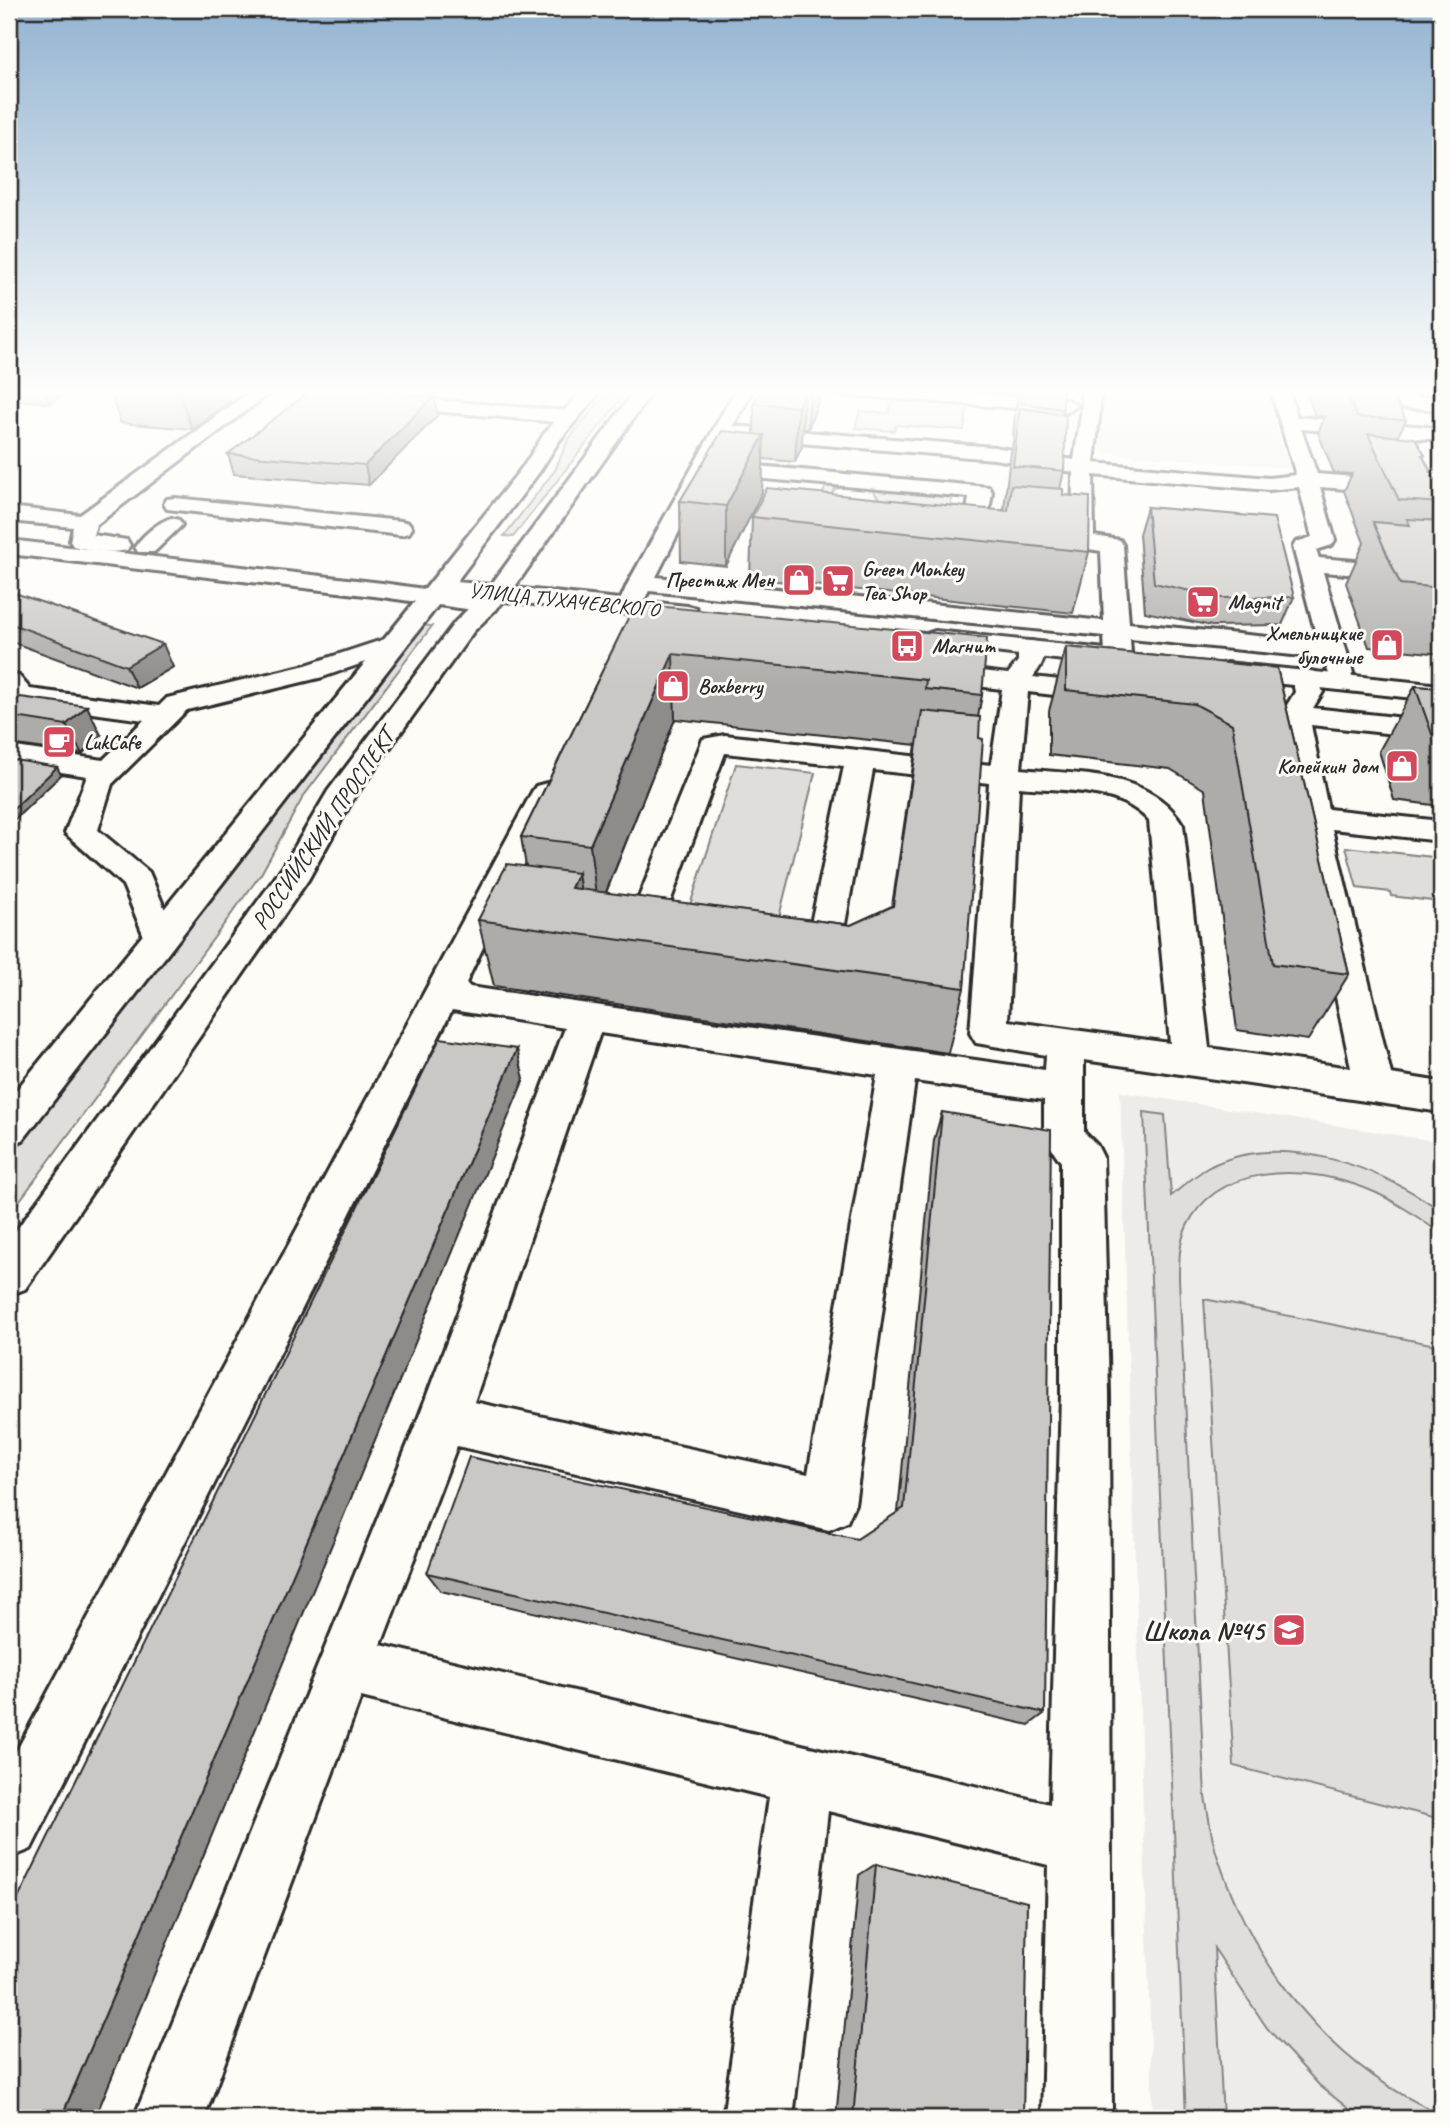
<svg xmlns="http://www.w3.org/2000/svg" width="1450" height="2127" font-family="Caveat,sans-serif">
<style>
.built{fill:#edece8}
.green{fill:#dfdeda;stroke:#858482;stroke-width:2;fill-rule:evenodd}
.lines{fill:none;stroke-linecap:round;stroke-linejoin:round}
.minor-casing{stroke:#2b2b2b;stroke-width:6}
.major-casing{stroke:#2b2b2b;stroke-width:6}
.minor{fill:#fdfcf7;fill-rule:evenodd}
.major{fill:#fdfcf7;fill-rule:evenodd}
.wall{fill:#adaca9;stroke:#2b2b2b;stroke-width:2;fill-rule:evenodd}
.shaded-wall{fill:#8d8c89;stroke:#2b2b2b;stroke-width:2}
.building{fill:#c9c8c4;stroke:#2b2b2b;stroke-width:2}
.labels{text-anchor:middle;stroke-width:6;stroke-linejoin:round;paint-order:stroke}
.far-poi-label{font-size:21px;font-weight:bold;fill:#2b2b2b;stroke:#fdfcf7;text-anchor:start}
.far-street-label{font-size:21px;fill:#2b2b2b;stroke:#fdfcf7}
.street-label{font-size:24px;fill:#2b2b2b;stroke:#fdfcf7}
.near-poi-label{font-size:28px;font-weight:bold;fill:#2b2b2b;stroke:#fdfcf7;text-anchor:end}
</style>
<rect width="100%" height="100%" fill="#fdfcf7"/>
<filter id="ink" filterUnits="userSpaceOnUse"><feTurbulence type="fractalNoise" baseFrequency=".0143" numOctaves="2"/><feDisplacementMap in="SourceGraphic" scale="14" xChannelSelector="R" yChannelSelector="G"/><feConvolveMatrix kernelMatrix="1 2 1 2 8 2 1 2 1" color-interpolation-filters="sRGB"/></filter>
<g filter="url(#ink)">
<!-- built -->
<g class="built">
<path d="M1099 389H1265L1289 468 1101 453Z"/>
<path d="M1120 1092 1441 1142V2118H1153Z"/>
</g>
<!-- green -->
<g class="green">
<path d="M610 389H629L513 537 504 536 555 470 568 440Z"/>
<path d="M893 398 968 403 964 430 896 425 894 431 855 428 860 411 889 413Z"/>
<path d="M827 483 953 494 944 537 811 525ZM853 486 872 490 879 498 878 500 830 497 835 489Z"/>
<path d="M420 625 432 626 303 797 261 874 9 1215V1159Z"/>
<path d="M736 764 815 773 779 917 690 905Z"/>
<path d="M1346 847 1441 858V902L1391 896 1390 892 1357 888Z"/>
<path d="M1144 1112 1165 1115 1171 1196C1183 1186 1195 1175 1209 1167 1281 1130 1381 1167 1441 1211V1234C1414 1214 1386 1194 1353 1184 1297 1166 1217 1165 1187 1226 1179 1243 1179 1261 1179 1279L1205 1797C1209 1816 1211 1837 1217 1855 1254 1967 1331 2067 1441 2114V2118H1360L1319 2085 1267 2028 1214 1948 1223 2118H1186Z"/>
<path d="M1204 1299 1441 1346V1819L1234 1766Z"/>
</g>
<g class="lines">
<defs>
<g id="minor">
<path d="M243 389 272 391 96 525 93 535 127 540 130 545 127 550C111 554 89 550 73 546L70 541 73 527 9 521V507L80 515 248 393Z"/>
<path d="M736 389H754L733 426 994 447 1074 460 1082 408 1081 389H1099L1100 408 1094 463 1269 478 1296 475 1270 389H1288L1297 417 1441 428V440L1301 429 1317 474 1441 484V496L1320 487 1335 540 1332 545 1316 550 1319 558 1441 568V582L1323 572 1353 673 1349 679 1340 681 1331 679 1323 658 1130 639 1131 653 1127 659 1118 661 1109 659 1105 653 1104 636 649 591 640 608 631 610 622 608 619 603 628 583ZM727 437 994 459 1073 472 1072 542 1075 547 1101 551 1104 621 656 577 708 474 969 497 964 532 967 537 1004 542 1012 540 1015 535 1012 530 987 526 992 492 989 487 714 462ZM1093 475 1269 490 1299 487 1312 537 1296 542 1293 547 1318 642 1129 623 1123 545 1120 540 1094 536Z"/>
<path d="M826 389H914L1068 400 1077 406 1068 412 835 394Z"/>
<path d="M1352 389H1370L1373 394 1441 398V410L1366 405 1359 403Z"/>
<path d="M383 396 569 411 579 417 569 423 376 406 374 402Z"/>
<path d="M175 498 401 521 409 523 412 528 409 533 401 535 167 509 164 504 167 499Z"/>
<path d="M171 518 179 520 182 525 154 552H138L135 547C142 536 158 522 171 518Z"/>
<path d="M9 540 382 583 487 598 496 600 499 605 496 610 487 612 382 597 9 554Z"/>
<path d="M394 636 403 639 407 644 403 649 323 677 187 710 112 784 98 830 149 872 177 938 172 946 160 950 148 946 123 885 65 833 87 776 9 764V746L103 760 144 720 11 702 9 699V674L19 676 30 689 159 706 167 698 306 665Z"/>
<path d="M1031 641 1040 643C1049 656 1041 666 1033 677L1106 685 1116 687 1120 693 1116 699 1106 701 1028 692 1021 769C1076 775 1151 770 1183 825L1209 1048 1351 1068 1298 817 1282 721 1225 714 1221 708 1225 702 1235 700 1287 705 1295 692 1292 678 1295 672 1305 670 1315 672 1323 692 1313 708 1441 722V739L1311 725 1328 809 1441 821V841L1332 829 1391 1074 1441 1082V1112L1084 1060V1132L1097 1145 1103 1157 1109 1394 1112 2118H1042L1048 1865 828 1811 793 2118H723L769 1797 361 1697 204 2118H134L418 1419 565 1028 452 1010 31 1849 9 1858V1765L532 792 536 786 547 783 558 786 562 792 504 902 548 910 553 918 548 926 536 930 494 924 466 983 470 987 1045 1070 1046 1055 976 1043 970 1033 989 783 873 770 843 935 829 957 793 963 781 960 775 951 781 942 806 937 809 933 844 766 725 753 659 932 654 940 642 944 630 940 625 932 703 739 725 735 991 765 1002 689 932 681 923 679 919 673 923 667 932 665 1008 674 1018 661V649L1022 643ZM1019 787C1060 791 1120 787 1149 821L1170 1043 1008 1021ZM600 1033 877 1075 808 1474 474 1402ZM915 1081 1044 1100V1137L1061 1162V1394L1050 1804 381 1645 457 1446 829 1530 847 1522 855 1504Z"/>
</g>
<g id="major">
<path d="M583 389H602L559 441 540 471 456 582 491 585 636 389H654L514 588 687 606 696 608 699 613 696 618 687 620 504 601 473 632 353 799 308 880 25 1289 9 1295V1240L283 867 328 791 455 622 479 598 446 595 23 1140 9 1144V1099L422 593 525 464 544 434Z"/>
<path d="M935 631 1115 650 1124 652 1128 658 1124 664 1115 666 926 644 922 639 926 634Z"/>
<path d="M1227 663 1441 685V701L1218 677 1214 671 1218 665Z"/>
</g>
</defs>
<!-- minor casing -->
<use href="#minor" class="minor-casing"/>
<!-- major casing -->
<use href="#major" class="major-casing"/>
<!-- minor -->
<use href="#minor" class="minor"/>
<!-- major -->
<use href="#major" class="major"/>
</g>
<!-- wall -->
<g class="wall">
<path d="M9 389H73L50 403 9 399Z"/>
<path d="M108 389H227L230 401 192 429 121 423Z"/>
<path d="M761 389H823L808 429H802V446L795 462 763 459 762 492 726 566 681 561 680 501 754 434V403Z"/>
<path d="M1016 389H1063V409L1062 415 1064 471 1060 489 1089 552 1073 613 750 578 752 517 1004 510 1009 464 1013 442 1015 411 1018 395 1016 394Z"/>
<path d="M1305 389H1389L1406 420 1398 436 1425 455 1424 458 1441 492V516L1439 521H1441V654L1369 647 1346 583 1364 543 1344 491 1352 474 1334 473 1318 433 1325 416H1315Z"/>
<path d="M438 415 369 485 234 474 228 454Z"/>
<path d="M1147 507 1294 597 1282 625 1212 626 1145 612 1139 534Z"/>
<path d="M9 591 173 667 137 688 9 641Z"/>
<path d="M635 604 982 695 978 717 964 988 948 1053 494 986 478 920 526 866 521 837ZM675 719 916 745 892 906 851 925 606 893Z"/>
<path d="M1066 647 1277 668 1349 974 1308 1040 1237 1030 1205 790 1170 769 1049 755V711Z"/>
<path d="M1415 686 1441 688V806L1394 800 1379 751Z"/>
<path d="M9 707 101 735 82 754 17 745 9 730Z"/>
<path d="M942 1112 1045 1713 1029 1725 441 1591 427 1573 857 1539 898 1512 934 1140Z"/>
<path d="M876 1864 1023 2118H836L859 1875Z"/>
</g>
<!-- shaded-wall -->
<g class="shaded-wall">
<path d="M44 389H73L50 403Z"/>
<path d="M188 389H227L230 401 192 429 180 395Z"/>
<path d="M810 389H823L808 429Z"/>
<path d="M804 391 802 446 795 462 798 407Z"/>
<path d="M434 396 438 415 369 485 365 465Z"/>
<path d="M764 435 762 492 726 566V506Z"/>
<path d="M163 644 173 667 137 688 126 666Z"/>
<path d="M673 654 675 719 598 912 590 845Z"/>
<path d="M87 706 101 735 82 754 66 725Z"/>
<path d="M57 767 61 775 10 824 9 822V813Z"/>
<path d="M578 873 587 935 571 888Z"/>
<path d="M517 1049 524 1079 95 2118H61Z"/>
</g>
<!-- building -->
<g class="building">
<path d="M113 389H188L180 395Z"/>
<path d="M313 389H340L434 396 365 465 228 454Z"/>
<path d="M761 389H783L804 391 798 407 754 403Z"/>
<path d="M1022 389H1063V409L1021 403Z"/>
<path d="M1344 389H1389L1406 420 1357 417Z"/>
<path d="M1020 408 1066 415 1064 471 1013 466Z"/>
<path d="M722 431 764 435 726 506 680 501Z"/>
<path d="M1368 434 1415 438 1425 455H1422L1441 492V503L1399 500Z"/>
<path d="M1011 485 1063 489V495L1090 497 1089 552 752 517 767 488 1008 511Z"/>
<path d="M1147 507 1274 518 1294 597 1222 598 1154 583Z"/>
<path d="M1407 519 1441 521V588L1400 584 1373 522 1410 525Z"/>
<path d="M9 591 163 644 126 666 9 623Z"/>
<path d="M635 604 987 638 982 695 925 689 926 680 673 654 590 845 521 837Z"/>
<path d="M1066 647 1277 668 1349 974 1273 964 1232 724 1195 704 1066 690Z"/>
<path d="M1415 686 1441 688V735L1432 734Z"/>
<path d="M20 697 87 706 66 725 9 716V707Z"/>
<path d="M922 711 980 717 979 738 983 739 964 988 478 920 507 864 578 873 571 888 851 925 893 906Z"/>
<path d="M9 759 57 767 9 813Z"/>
<path d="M440 1038 517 1049 61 2118H9V1917Z"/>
<path d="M942 1112 1051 1130 1045 1713 427 1573 469 1457 857 1539 904 1508Z"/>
<path d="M876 1864 1027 1902 1023 2118H853Z"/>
</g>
</g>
<!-- sky -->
<linearGradient id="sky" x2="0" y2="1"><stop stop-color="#93b4d2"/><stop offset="0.57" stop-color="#fefefb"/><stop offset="1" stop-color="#fefefb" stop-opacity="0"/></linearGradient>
<rect width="1450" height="687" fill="url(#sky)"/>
<!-- icons -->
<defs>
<symbol id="shop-square" viewBox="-11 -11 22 22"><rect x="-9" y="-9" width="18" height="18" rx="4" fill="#d1495b" stroke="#fdfcf7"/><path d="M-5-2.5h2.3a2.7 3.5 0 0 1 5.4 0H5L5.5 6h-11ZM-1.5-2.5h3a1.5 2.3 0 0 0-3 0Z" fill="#fff"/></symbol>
<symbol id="supermarket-square" viewBox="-11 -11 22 22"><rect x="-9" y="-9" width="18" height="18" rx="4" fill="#d1495b" stroke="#fdfcf7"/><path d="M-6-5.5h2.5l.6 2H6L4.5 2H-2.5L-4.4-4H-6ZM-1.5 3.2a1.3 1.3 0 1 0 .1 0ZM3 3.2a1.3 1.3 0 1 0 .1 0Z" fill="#fff"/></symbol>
<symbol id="bus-square" viewBox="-11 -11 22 22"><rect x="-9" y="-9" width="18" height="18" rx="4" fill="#d1495b" stroke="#fdfcf7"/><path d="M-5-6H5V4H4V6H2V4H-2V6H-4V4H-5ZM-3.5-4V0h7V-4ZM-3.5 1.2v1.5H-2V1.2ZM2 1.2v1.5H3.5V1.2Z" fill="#fff"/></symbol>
<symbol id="cafe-square" viewBox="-11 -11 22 22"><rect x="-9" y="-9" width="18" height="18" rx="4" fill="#d1495b" stroke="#fdfcf7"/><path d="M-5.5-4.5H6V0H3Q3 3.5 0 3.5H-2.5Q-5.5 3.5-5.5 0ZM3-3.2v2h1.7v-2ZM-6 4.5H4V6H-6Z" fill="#fff"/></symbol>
<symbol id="school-square" viewBox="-11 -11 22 22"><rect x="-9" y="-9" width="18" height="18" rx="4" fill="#d1495b" stroke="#fdfcf7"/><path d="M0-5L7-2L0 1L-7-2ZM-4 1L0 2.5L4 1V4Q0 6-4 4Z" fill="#fff"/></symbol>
</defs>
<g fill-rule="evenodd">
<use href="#shop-square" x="780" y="561" width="38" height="38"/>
<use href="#supermarket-square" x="819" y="562" width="38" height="38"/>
<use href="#supermarket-square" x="1184" y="583" width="38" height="38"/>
<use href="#shop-square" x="1368" y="626" width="38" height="38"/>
<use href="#bus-square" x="888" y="627" width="38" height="38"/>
<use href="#shop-square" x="654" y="667" width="38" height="38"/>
<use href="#cafe-square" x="40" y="723" width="38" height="38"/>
<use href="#shop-square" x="1383" y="747" width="38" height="38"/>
<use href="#school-square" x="1270" y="1611" width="38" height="38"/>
</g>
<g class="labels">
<!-- far-poi labels -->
<g class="far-poi-label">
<text x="862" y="576">Green Monkey<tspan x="862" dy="24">Tea Shop</tspan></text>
<text x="774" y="587" text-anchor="end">Престиж Мен</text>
<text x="1228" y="609">Magnit</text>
<text x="1362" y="640" text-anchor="end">Хмельницкие<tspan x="1362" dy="24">булочные</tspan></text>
<text x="932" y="653">Магнит</text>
<text x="698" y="693">Boxberry</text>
<text x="84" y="749">LukCafe</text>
<text x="1378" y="773" text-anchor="end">Копейкин дом</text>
</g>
<!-- far-street labels -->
<g class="far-street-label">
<text transform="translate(564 600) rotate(6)" y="7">УЛИЦА ТУХАЧЕВСКОГО</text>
</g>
<!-- street labels -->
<g class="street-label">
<text transform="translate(323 829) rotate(-56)" y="8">РОССИЙСКИЙ ПРОСПЕКТ</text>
</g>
<!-- near-poi labels -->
<g class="near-poi-label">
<text x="1264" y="1640">Школа №45</text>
</g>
</g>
<!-- margin -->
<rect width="1450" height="2127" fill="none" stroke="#fdfcf7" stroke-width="35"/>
<rect x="18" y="18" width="1415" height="2092" fill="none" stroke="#2b2b2b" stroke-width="2.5" filter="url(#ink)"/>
</svg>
